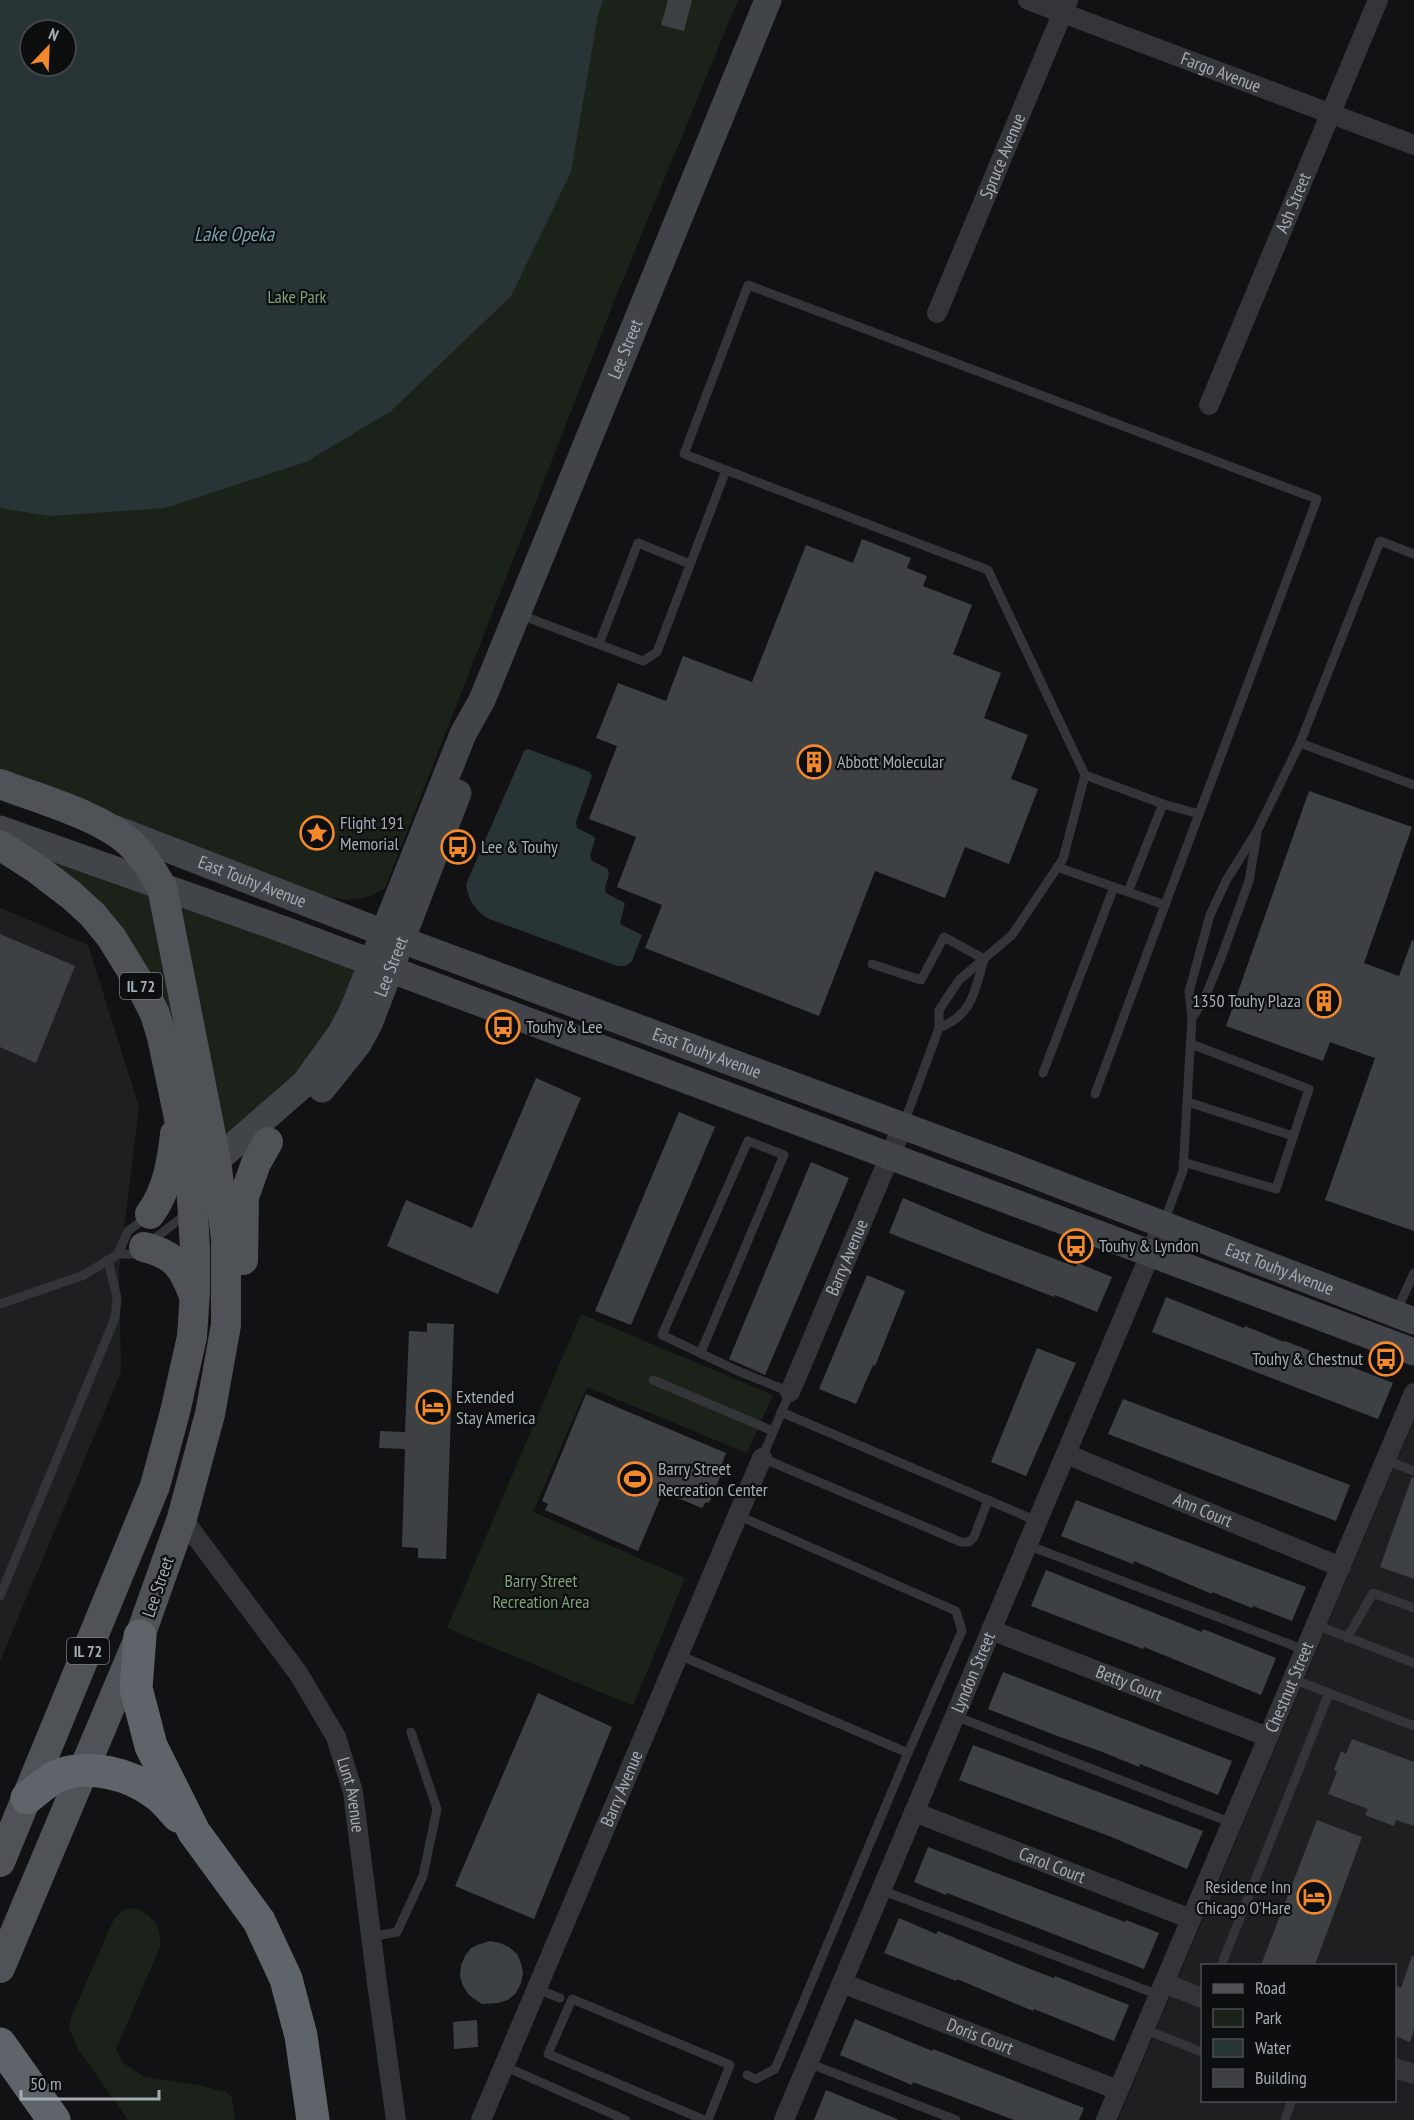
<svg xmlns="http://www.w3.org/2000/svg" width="1414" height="2120" font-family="'PT Sans Narrow',sans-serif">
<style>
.built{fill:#1e1f21;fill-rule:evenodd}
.green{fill:#1b221a;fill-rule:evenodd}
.water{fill:#293437;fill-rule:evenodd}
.building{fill:#3e4144}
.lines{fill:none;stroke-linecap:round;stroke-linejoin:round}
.service{stroke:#333539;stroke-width:9}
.minor{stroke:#333539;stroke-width:20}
.secondary{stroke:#414549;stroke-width:27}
.primary{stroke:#4f5358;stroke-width:30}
.motorway{stroke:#5f646a;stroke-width:33}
.labels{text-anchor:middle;stroke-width:4.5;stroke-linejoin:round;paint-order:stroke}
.shield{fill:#0d0e0f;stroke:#777d82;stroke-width:1.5}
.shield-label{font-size:16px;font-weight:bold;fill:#a4acb4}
.street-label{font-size:18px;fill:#a4acb4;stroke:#0d0e0f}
.park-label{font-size:18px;fill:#7fa07a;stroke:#0d0e0f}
.poi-label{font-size:18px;fill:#a4acb4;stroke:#0d0e0f;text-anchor:start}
.water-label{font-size:20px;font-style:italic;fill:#7aa1b0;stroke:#0d0e0f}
</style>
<rect width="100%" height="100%" fill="#121214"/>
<!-- built -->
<g class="built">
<path d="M0 908 88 945 139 1107 119 1270 121 1372 0 1661Z"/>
<path d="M1414 1420V2120H1118L1314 1656ZM1202 1966H1394V2100H1202Z"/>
</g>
<!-- green -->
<g class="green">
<path d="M0 0H738L613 304 385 888C365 902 348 901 325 896L0 770ZM30 30H66V66H30Z"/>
<path d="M38 849 149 889 206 1145 173 1034Z"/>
<path d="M179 906 359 968 340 1017 300 1075 229 1135 225 1133Z"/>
<path d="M581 1314 773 1395 747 1453 587 1387 533 1512 685 1578 633 1706 447 1628Z"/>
<path d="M135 1908C155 1917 159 1924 161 1945L116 2049 122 2062 144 2077 199 2085 226 2092 232 2098 235 2120H128L78 2049 69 2028 72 2015 114 1919 123 1910Z"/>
</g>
<!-- water -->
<g class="water">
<path d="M0 0H603L598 15 571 172 511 296 391 411 306 462 165 508 50 516 0 508ZM30 30H66V66H30Z"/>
<path d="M528 749 590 772 592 776 576 822 577 828 593 836 595 839 590 856 592 861 608 869C611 878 603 884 606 893L625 903 620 924 642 935 632 961 626 966H617L487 918C474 909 468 900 466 884L524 751Z"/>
</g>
<!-- building -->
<g class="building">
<path d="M668 0H692L684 31 661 25Z"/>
<path d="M862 539 911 558 907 568 927 576 923 586 972 605 953 654 1001 673 984 718 1028 735 1011 779 1038 789 1009 864 965 847 945 898 875 871 819 1016 645 948 662 905 617 887 636 837 589 819 617 746 596 738 618 683 666 701 683 656 752 682 806 545 853 563Z"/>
<path d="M1309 791 1412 827 1364 963 1399 976 1412 940 1414 941V1231L1325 1200 1375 1058 1330 1042 1323 1061 1226 1026Z"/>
<path d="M0 934 75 966 36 1063 0 1047Z"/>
<path d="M536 1078 581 1098 498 1294 387 1246 406 1200 472 1228Z"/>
<path d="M679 1112 715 1127 631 1325 595 1311Z"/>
<path d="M811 1162 849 1178 765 1375 729 1359Z"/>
<path d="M903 1198 986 1233 1076 1267 1078 1263 1112 1277 1097 1312 1055 1295 1054 1297 889 1233Z"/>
<path d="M867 1275 905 1291 875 1366 873 1365 856 1404 819 1389Z"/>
<path d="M1166 1297 1244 1328 1245 1326 1284 1342 1285 1341 1393 1383 1378 1419 1152 1332Z"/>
<path d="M427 1323 454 1324 446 1559 418 1558V1548L402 1547 405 1449 379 1448 380 1431 405 1432 409 1331 427 1332Z"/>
<path d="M1037 1348 1076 1363 1026 1476 991 1462Z"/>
<path d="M586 1394 726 1453 721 1466 724 1468 709 1503 706 1502 702 1508 663 1492 638 1551 545 1510 548 1504 542 1501Z"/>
<path d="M1123 1399 1350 1485 1336 1521 1108 1434Z"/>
<path d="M1412 1477 1414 1478V1579L1380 1567Z"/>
<path d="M1076 1500 1306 1587 1292 1621 1253 1606 1252 1608 1212 1592V1594L1134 1561 1133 1564 1061 1536Z"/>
<path d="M1046 1570 1202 1632 1203 1629 1276 1658 1261 1695 1144 1647 1143 1649 1031 1606Z"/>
<path d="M1003 1672 1232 1761 1218 1795 1140 1764 1139 1767 1100 1751 1060 1737 988 1709Z"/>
<path d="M538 1693 612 1727 534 1919 455 1886Z"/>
<path d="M1352 1739 1414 1762V1826L1396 1820 1394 1826 1365 1815 1368 1809 1328 1794 1337 1772 1334 1770 1341 1751 1346 1754Z"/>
<path d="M973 1745 1203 1831 1187 1869 1109 1836 959 1780Z"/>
<path d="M1317 1820 1362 1837 1315 1965H1261Z"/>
<path d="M928 1847 1125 1922 1126 1920 1159 1933 1144 1969 947 1893 946 1895 914 1882Z"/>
<path d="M899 1918 936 1934 938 1931 1015 1963 1054 1978 1055 1976 1129 2005 1114 2041 1034 2009 1033 2011 957 1979 956 1981 884 1953Z"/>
<path d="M490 1941 500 1943 509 1947 517 1954 521 1963 523 1973 521 1983 516 1993 508 2000 498 2003 482 2004 469 1995 463 1986 460 1976 461 1965 465 1956 471 1948 480 1944Z"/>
<path d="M1412 1956H1414V2029L1410 2042 1395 2036V1985L1401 1988Z"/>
<path d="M855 2019 932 2051 933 2049 1084 2108 1079 2120H1014L913 2082 912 2085 840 2055Z"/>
<path d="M477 2020 478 2047 454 2049 453 2022Z"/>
<path d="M826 2090 897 2119V2120H814Z"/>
</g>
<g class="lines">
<!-- service -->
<g class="service">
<path d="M726 470 988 570 1085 775 1063 859 1012 935 959 980 939 1010V1028L904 1123"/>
<path d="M518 614 643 661 657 652 726 470 684 454 748 285 1317 499 1165 905"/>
<path d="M599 644 638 543 690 564"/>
<path d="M1300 743 1414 785"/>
<path d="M1085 775 1163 804 1199 814"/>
<path d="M1057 867 1165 905 1095 1094"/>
<path d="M1128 892 1163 804"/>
<path d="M872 964 921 980 944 937 984 959"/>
<path d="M1192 1018 1204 1000 1221 958 1249 881 1257 834"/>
<path d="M939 1028C973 1015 975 990 984 959"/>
<path d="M1043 1073 1114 887"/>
<path d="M1188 1102 1293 1136"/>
<path d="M1183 1162 1276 1189 1309 1089 1191 1044"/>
<path d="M1164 1222 1183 1171 1192 1018 1189 992 1210 915 1227 879 1257 831 1300 743 1380 541 1414 554"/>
<path d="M118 1254 128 1231 147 1217"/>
<path d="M0 1304 84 1275 118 1254H135L186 1214"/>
<path d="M1396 1312 1414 1273"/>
<path d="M701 1352 784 1155 748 1141 662 1335 738 1371 790 1392 762 1458 961 1542H969L974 1537 988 1500"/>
<path d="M653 1380 773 1431"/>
<path d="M781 1412 1037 1521"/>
<path d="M1386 1460 1414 1471"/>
<path d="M737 1515 956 1611 962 1631 908 1753 775 2069 756 2079 747 2075"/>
<path d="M1027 1545 1305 1650"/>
<path d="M0 1596 115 1318 117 1298 108 1260"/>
<path d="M1316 1625 1414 1663"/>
<path d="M1347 1638 1373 1593 1414 1608"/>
<path d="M679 1655 908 1753"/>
<path d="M1293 1679 1414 1726"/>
<path d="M955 1716 1232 1823"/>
<path d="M881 1890 1159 1995"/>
<path d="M371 1937 397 1932 423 1876 437 1809 411 1732"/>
<path d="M1221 1966 1329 1693"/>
<path d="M537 1989 560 1998"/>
<path d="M1144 2029 1202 2052"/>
<path d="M808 2063 956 2120"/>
<path d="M504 2066 626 2120"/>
<path d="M704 2120 548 2054 572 1999 730 2065 708 2120"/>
<path d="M1285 2120 1292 2100"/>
</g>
<!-- minor -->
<g class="minor">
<path id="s1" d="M1028 0 1414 145"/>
<path id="s2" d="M937 313 1068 0"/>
<path id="s3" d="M1209 405 1378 0"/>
<path id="s4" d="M790 1392 903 1125"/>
<path id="s5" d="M1066 1454 1341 1567"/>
<path id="s6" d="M182 1518 298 1673 336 1737 353 1792 377 1983 396 2120"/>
<path id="s7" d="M991 1630 1268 1737"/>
<path id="s8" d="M914 1812 1191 1919"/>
<path id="s9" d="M842 1983 1118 2090"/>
<path d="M1164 1983 1202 1998"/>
<path d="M1394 2068 1414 2074"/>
<path id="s10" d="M481 2120 762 1458"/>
<path id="s11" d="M784 2120 1163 1224"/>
<path id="s12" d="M1106 2120 1414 1393"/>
</g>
<!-- secondary -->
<g class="secondary">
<path d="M0 829 285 930 1414 1352"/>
<path id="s13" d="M116 829 402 940 1011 1166 1414 1321"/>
<path id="s14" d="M322 1089 358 1044 369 1024 458 793"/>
<path id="s15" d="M203 1172 305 1083 341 1033 353 1010 463 734 482 700 768 0"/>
</g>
<!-- primary -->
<g class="primary">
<path d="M0 784C39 799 99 815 130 843 144 856 152 871 162 887L216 1161 226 1239V1325L210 1414 182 1518 140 1636 0 1968"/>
<path d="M0 845 37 869 71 895 92 914 111 937 140 984 155 1014 162 1037 178 1113 191 1182 195 1248V1292L192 1337 175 1412 155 1486 0 1862"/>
<path d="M150 1214C167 1191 172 1162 175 1134"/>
<path d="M144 1247C175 1255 183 1266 194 1296"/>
<path d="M243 1260 244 1197 256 1163 268 1142"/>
</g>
<!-- motorway -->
<g class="motorway">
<path d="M140 1636 136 1688 151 1746 194 1832 259 1921 286 1979 301 2036 313 2120"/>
<path d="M27 1798C36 1791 47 1781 57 1776 88 1763 130 1774 155 1793 164 1799 171 1808 178 1816"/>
<path d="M0 2044 54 2120"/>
</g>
</g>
<!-- icons -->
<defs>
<symbol id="building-ring" viewBox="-11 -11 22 22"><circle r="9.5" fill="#0d0e0f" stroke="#f3892b" stroke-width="1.5"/><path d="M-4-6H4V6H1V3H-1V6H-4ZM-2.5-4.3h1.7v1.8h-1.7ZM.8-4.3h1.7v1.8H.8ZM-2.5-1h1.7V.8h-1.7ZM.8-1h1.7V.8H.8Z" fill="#f3892b"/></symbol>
<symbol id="sight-ring" viewBox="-11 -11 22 22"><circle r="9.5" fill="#0d0e0f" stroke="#f3892b" stroke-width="1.5"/><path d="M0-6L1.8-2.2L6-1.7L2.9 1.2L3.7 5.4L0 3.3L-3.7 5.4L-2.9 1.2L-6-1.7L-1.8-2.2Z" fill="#f3892b"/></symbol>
<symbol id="bus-ring" viewBox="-11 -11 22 22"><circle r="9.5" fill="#0d0e0f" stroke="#f3892b" stroke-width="1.5"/><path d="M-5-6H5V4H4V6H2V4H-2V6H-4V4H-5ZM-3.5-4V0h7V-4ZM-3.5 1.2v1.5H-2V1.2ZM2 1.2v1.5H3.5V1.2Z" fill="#f3892b"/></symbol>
<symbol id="hotel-ring" viewBox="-11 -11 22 22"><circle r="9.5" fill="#0d0e0f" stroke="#f3892b" stroke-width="1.5"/><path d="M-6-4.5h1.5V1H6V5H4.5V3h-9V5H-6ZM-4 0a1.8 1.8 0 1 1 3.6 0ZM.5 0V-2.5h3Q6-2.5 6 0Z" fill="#f3892b"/></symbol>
<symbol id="stadium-ring" viewBox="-11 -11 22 22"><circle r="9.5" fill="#0d0e0f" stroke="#f3892b" stroke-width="1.5"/><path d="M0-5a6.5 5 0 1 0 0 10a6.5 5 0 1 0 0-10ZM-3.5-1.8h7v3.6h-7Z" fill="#f3892b"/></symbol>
</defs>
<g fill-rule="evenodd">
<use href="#building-ring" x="795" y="743" width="38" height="38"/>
<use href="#sight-ring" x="298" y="814" width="38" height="38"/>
<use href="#bus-ring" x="439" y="828" width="38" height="38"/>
<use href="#building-ring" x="1305" y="982" width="38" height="38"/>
<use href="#bus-ring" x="484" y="1008" width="38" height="38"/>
<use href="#bus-ring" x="1057" y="1227" width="38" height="38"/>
<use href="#bus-ring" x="1367" y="1340" width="38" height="38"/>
<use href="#hotel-ring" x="414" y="1388" width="38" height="38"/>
<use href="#stadium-ring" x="616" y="1460" width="38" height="38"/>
<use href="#hotel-ring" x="1295" y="1878" width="38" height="38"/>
</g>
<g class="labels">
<!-- shield labels -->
<g class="shield">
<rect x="120" y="973" width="42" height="26" rx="4.5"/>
<rect x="67" y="1638" width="42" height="26" rx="4.5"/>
</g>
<g class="shield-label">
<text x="141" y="992">IL 72</text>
<text x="88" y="1657">IL 72</text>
</g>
<!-- street labels -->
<g class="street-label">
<text dy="6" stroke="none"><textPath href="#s1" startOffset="206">Fargo Avenue</textPath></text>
<text dy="6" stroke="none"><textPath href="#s2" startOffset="170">Spruce Avenue</textPath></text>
<text dy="6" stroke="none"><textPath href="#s3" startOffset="219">Ash Street</textPath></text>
<text dy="6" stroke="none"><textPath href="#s15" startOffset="938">Lee Street</textPath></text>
<text dy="6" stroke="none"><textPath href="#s13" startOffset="146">East Touhy Avenue</textPath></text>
<text dy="6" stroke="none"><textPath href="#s14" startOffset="142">Lee Street</textPath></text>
<text dy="6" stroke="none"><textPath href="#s13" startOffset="632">East Touhy Avenue</textPath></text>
<text dy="6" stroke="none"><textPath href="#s4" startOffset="146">Barry Avenue</textPath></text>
<text dy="6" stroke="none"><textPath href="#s13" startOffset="1244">East Touhy Avenue</textPath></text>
<text dy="6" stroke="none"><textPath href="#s5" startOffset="148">Ann Court</textPath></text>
<text transform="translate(158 1587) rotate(-71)" y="6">Lee Street</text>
<text dy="6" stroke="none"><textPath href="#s11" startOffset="486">Lyndon Street</textPath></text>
<text dy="6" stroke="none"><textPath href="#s7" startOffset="148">Betty Court</textPath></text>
<text dy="6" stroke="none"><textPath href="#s12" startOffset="470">Chestnut Street</textPath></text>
<text dy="6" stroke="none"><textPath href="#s10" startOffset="360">Barry Avenue</textPath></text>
<text dy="6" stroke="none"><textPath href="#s6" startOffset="328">Lunt Avenue</textPath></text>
<text dy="6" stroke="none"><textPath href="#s8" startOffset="148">Carol Court</textPath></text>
<text dy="6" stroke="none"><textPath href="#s9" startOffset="148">Doris Court</textPath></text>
</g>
<!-- park labels -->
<g class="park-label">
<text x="297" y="303">Lake Park</text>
<text x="541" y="1587">Barry Street<tspan x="541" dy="21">Recreation Area</tspan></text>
</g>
<!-- poi labels -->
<g class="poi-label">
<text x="837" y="768">Abbott Molecular</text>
<text x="340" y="829">Flight 191<tspan x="340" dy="21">Memorial</tspan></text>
<text x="481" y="853">Lee &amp; Touhy</text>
<text x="1301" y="1007" text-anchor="end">1350 Touhy Plaza</text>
<text x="526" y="1033">Touhy &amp; Lee</text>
<text x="1099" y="1252">Touhy &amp; Lyndon</text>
<text x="1363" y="1365" text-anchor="end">Touhy &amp; Chestnut</text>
<text x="456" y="1403">Extended<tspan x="456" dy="21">Stay America</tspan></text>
<text x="658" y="1475">Barry Street<tspan x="658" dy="21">Recreation Center</tspan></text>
<text x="1291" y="1893" text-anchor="end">Residence Inn<tspan x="1291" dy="21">Chicago O'Hare</tspan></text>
</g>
<!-- water labels -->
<g class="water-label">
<text x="234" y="241">Lake Opeka</text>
</g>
</g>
<!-- legend -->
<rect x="1201" y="1964" width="195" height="138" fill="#0d0e0f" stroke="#494d51" stroke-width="1.5"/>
<rect x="1213" y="1984" width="30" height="9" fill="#4f5358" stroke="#494d51" stroke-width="1.5"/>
<text x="1255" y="1994" font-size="18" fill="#a4acb4">Road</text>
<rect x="1213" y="2009" width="30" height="18" fill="#1b221a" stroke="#494d51" stroke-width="1.5"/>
<text x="1255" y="2024" font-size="18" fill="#a4acb4">Park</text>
<rect x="1213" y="2039" width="30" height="18" fill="#293437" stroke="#494d51" stroke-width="1.5"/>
<text x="1255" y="2054" font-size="18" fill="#a4acb4">Water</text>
<rect x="1213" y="2069" width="30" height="18" fill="#3e4144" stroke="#494d51" stroke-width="1.5"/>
<text x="1255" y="2084" font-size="18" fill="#a4acb4">Building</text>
<!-- north arrow -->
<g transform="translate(48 48) rotate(23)"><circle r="28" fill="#0d0e0f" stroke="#494d51" stroke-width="1.5"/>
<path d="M0-4.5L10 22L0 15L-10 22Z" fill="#f3892b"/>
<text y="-9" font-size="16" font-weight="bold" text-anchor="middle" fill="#a4acb4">N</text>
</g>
<!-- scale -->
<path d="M21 2090v9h138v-9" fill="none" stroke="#a4acb4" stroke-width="3"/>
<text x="30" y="2090" font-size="18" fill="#a4acb4" stroke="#0d0e0f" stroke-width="4.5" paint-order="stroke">50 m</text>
</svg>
